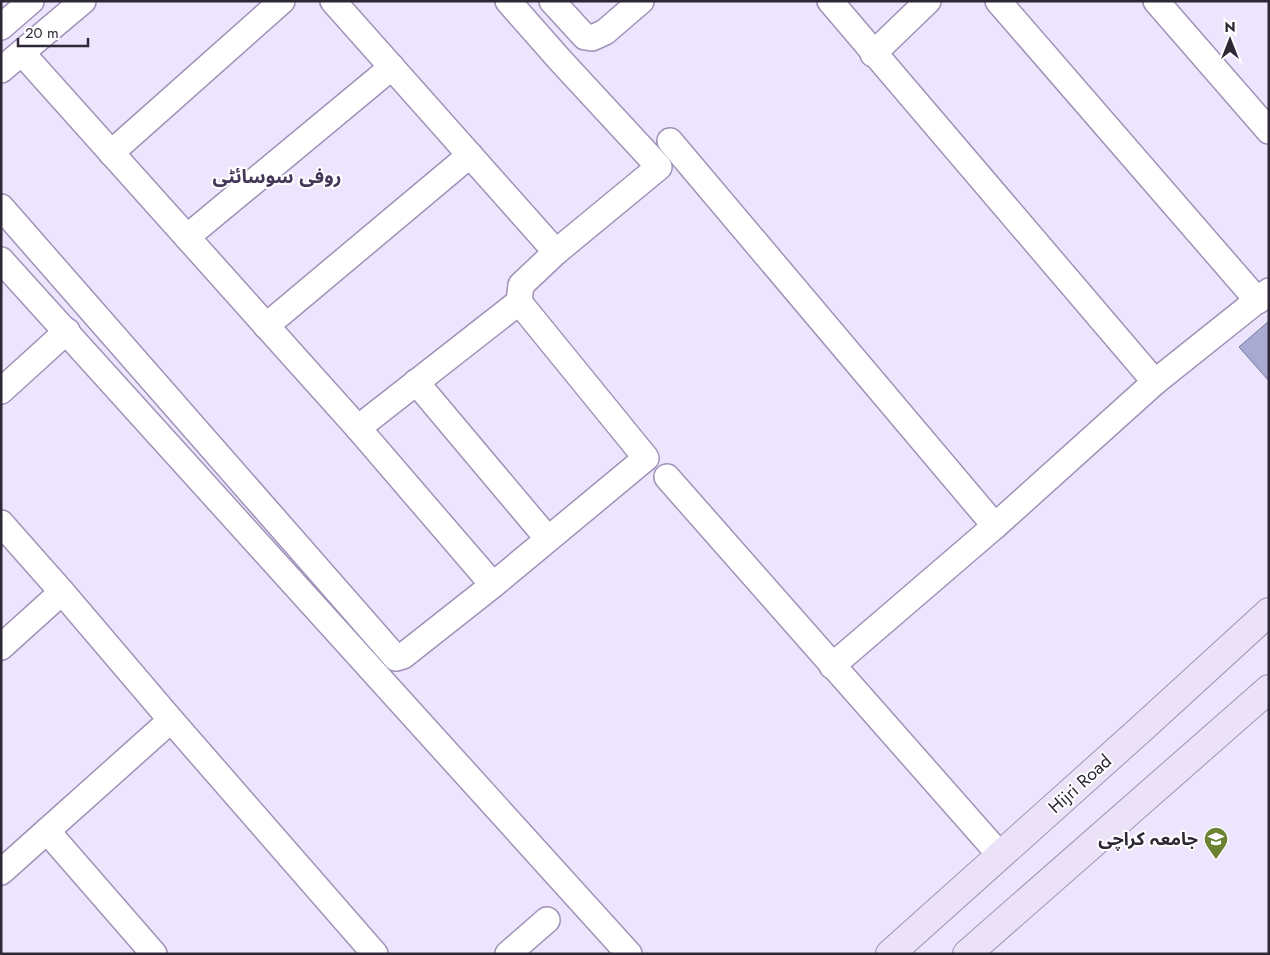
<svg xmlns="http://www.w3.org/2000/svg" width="1270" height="955" font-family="Jost,'Noto Sans Arabic',sans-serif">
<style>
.building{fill:#a8aad2;stroke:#76789d}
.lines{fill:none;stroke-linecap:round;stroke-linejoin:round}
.street-casing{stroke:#a092b8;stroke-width:28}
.secondary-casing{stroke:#a092b8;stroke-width:30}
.street{stroke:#fff;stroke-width:25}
.secondary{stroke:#ebe2f7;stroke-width:28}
.labels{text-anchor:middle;stroke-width:4;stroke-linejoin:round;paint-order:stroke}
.street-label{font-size:18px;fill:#2d2736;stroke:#fff}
.poi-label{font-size:18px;font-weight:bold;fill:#2d2736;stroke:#fff;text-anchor:end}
.neighbourhood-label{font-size:19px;font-weight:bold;fill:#453758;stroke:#fff}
</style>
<rect width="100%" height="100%" fill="#ede4fd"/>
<!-- building -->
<path class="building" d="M1269 321V381L1239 347Z"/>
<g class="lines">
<defs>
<g id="street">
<path d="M333 1 556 252"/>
<path d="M552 1 585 37 592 38 605 32 641 1"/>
<path d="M830 1 1155 382"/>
<path d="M998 1 1258 301"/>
<path d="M1156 1 1269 131"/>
<path d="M1 27 31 1"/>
<path d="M22 53 358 428 493 585"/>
<path d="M873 54 928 1"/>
<path d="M1 70 83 1"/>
<path d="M670 141 995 526"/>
<path d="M111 153 282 1"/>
<path d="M1 207 396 658 403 656 493 585 646 458 519 302"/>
<path d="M187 237 392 67"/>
<path d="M1 260 629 954"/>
<path d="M266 326 470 155"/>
<path d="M416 382 548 539"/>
<path d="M1 391 67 331"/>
<path d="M358 428 519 302 521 285 556 252 659 167 560 60 508 1"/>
<path d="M667 477 1000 855"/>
<path d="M1 523 62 592 171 720 375 954"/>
<path d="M1 647 62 592"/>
<path d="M832 666 995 526 1155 382 1269 291"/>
<path d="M47 831 154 954"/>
<path d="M1 872 171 720"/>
<path d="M508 954 547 920"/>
</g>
<g id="secondary">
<path d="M890 954 1140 730 1269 612"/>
<path d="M967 954 1269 689"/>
</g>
</defs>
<!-- street casing -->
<use href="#street" class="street-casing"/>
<!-- secondary casing -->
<use href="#secondary" class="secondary-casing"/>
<!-- street -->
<use href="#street" class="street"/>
<!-- secondary -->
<use href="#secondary" class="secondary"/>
</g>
<!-- icons -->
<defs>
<symbol id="university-pin" viewBox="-11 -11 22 30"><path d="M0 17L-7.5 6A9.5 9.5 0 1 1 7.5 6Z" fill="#6c8233" stroke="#fff"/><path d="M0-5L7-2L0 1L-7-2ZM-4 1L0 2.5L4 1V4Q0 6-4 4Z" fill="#fff"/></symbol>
</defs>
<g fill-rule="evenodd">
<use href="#university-pin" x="1202" y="825" width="28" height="38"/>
</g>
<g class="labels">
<!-- street labels -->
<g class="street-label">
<text transform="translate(1080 784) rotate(-42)" y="6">Hijri Road</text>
</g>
<!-- poi labels -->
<g class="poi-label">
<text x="1198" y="845">جامعہ کراچی</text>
</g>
<!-- neighbourhood labels -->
<g class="neighbourhood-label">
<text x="277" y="183">روفی سوسائٹی</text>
</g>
</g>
<!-- border -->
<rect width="1270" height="955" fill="none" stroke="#2d2736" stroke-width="5"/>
<!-- north arrow -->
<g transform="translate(1230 40)" stroke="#ffffff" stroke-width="4" paint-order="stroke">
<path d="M0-4L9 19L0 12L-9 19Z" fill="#2d2736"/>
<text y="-8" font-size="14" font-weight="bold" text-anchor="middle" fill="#2d2736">N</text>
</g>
<!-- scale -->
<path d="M18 38v8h70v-8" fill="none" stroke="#2d2736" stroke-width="2.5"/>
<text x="25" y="38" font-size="15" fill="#2d2736" stroke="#ffffff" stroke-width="4" paint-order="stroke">20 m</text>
</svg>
